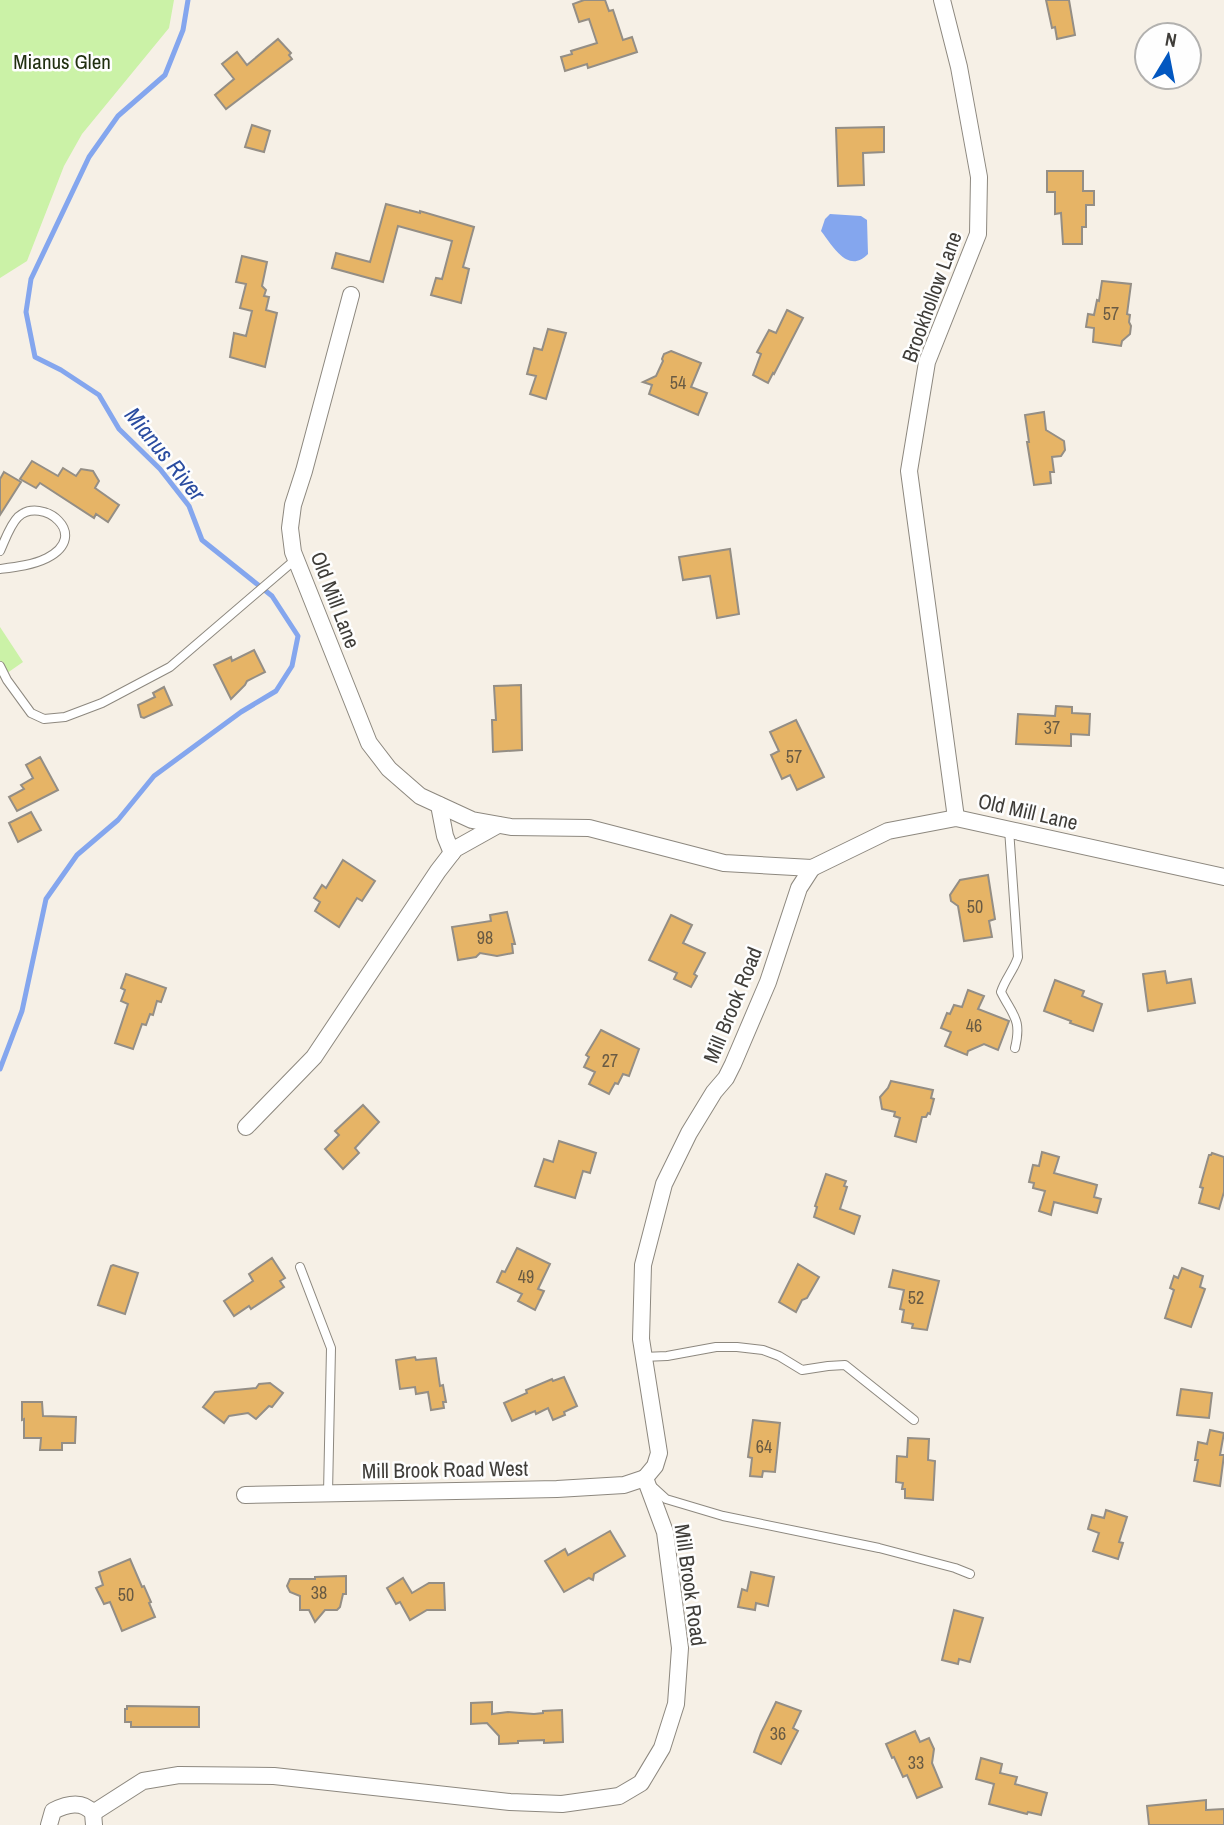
<svg xmlns="http://www.w3.org/2000/svg" width="1224" height="1825" font-family="'Archivo Narrow',sans-serif">
<style>
.green{fill:#cbf2a7}
.water{fill:#84a6ee}
.lines{fill:none;stroke-linecap:round;stroke-linejoin:round}
.stream{stroke:#84a6ee;stroke-width:5}
.building{fill:#e6b466;stroke:#948e85;stroke-width:2}
.service-casing{stroke:#8d887f;stroke-width:10}
.minor-casing{stroke:#8d887f;stroke-width:18}
.service{stroke:#fff;stroke-width:8}
.minor{stroke:#fff;stroke-width:16}
.labels{text-anchor:middle;stroke-width:5;stroke-linejoin:round;paint-order:stroke}
.number-label{font-size:18px;fill:#695b44}
.park-label{font-size:21px;fill:#202f0f;stroke:#fefefe}
.street-label{font-size:21px;fill:#3f3d39;stroke:#fefefe}
.water-label{font-size:23px;font-style:italic;fill:#2a4ca0;stroke:#fefefe}
</style>
<rect width="100%" height="100%" fill="#f6f0e6"/>
<!-- green -->
<g class="green">
<path d="M0 0H174L169 28 82 134 64 166 27 261 0 278Z"/>
<path d="M0 627 23 662 0 678Z"/>
</g>
<!-- water -->
<path class="water" d="M830 214 861 216 867 220 868 254C848 275 832 245 821 231L825 219Z"/>
<g class="lines">
<!-- stream -->
<path class="stream" d="M0 1069 22 1011 46 899 77 855 118 820 154 776 241 712 276 691 292 666 298 636 272 596 202 540 189 506 160 469 119 429 99 395 61 370 35 357 26 312 31 279 89 157 118 116 165 75 183 30 188 0"/>
</g>
<!-- building -->
<g class="building">
<path d="M584 0H605L609 11 613 10 623 40 632 37 637 52 588 68 587 64 565 71 561 57 572 54 571 51 597 43 589 19 579 22 573 4Z"/>
<path d="M1046 0H1069L1075 35 1057 39 1055 27 1052 28Z"/>
<path d="M278 39 291 53 289 55 292 59 226 109 215 95 234 79 222 64 237 52 247 65Z"/>
<path d="M252 125 270 131 264 152 245 147Z"/>
<path d="M884 127V152L863 153 864 185 838 186 836 128Z"/>
<path d="M1047 171H1083V191H1094V205H1086V227H1082V244H1063L1061 213 1055 214V192H1047Z"/>
<path d="M386 204 420 213V211L474 227 463 267 469 269 461 303 431 295 436 278 442 279 452 241 398 226 383 282 332 268 336 253 370 262Z"/>
<path d="M242 256 267 262 262 286 266 290 264 296 269 297 266 310 277 313 265 367 230 357 234 333 246 336 252 311 240 308 246 284 236 282Z"/>
<path d="M1102 281 1131 284 1127 314 1130 315 1129 322 1131 326 1130 334 1122 341 1121 346 1093 342 1094 328 1086 327 1088 314 1094 315 1097 300 1099 301Z"/>
<path d="M787 310 803 318 774 374 773 373 768 383 753 375 761 354 757 352 769 330 776 333Z"/>
<path d="M548 329 566 333 546 399 530 394 536 376 527 374 534 348 542 350Z"/>
<path d="M671 351 701 363 691 387 707 393 698 415 649 394 652 385 643 382 656 376 663 361 662 359 664 354Z"/>
<path d="M1044 412 1046 430 1064 441 1065 450 1061 456 1052 457 1054 472H1050L1051 483 1034 485 1027 442H1029L1025 415Z"/>
<path d="M32 461 58 476 63 468 76 476 81 469 93 471 99 481 95 488 119 505 108 522 96 514 94 518 40 483 36 488 20 479Z"/>
<path d="M4 472 21 482 0 515V479Z"/>
<path d="M730 549 739 614 717 618 710 576 683 580 679 557Z"/>
<path d="M254 650 265 672 247 681 245 685 231 699 214 665 231 657 232 661Z"/>
<path d="M521 685 522 750 493 752 492 720H496L494 686Z"/>
<path d="M164 687 172 705 144 718 141 717 138 705 155 697 153 693Z"/>
<path d="M1056 706 1072 707V713L1090 714 1089 735 1071 734V746L1016 744 1018 714 1055 716Z"/>
<path d="M796 720 824 777 797 790 790 775 782 779 771 755 779 751 770 732Z"/>
<path d="M40 757 58 790 17 811 9 797 24 789 21 785 33 778 26 765Z"/>
<path d="M31 812 41 830 18 842 9 823Z"/>
<path d="M343 860 375 881 362 901 357 898 339 927 315 911 320 902 314 898 322 885 326 888Z"/>
<path d="M988 875 995 919 989 921 992 937 964 941 958 906 951 901 950 895 960 880Z"/>
<path d="M507 912 515 944H512L513 953 497 956 480 953 476 957 458 960 452 927 491 921 490 915Z"/>
<path d="M671 915 692 925 683 943 705 953 694 974 697 976 691 987 674 979 677 973 649 960Z"/>
<path d="M1165 971 1167 983 1191 979 1195 1003 1148 1011 1143 974Z"/>
<path d="M126 974 166 988 161 1002 157 1001 153 1015 150 1014 146 1025 142 1024 133 1049 115 1043 128 1004 121 1001 125 990 121 988Z"/>
<path d="M1055 980 1084 991 1082 996 1102 1004 1093 1031 1070 1023 1071 1021 1044 1011Z"/>
<path d="M968 990 984 996 978 1009 1009 1021 998 1050 984 1044 968 1051 967 1055 945 1046 951 1032 941 1028 947 1013 950 1014 954 1005 962 1007Z"/>
<path d="M601 1030 639 1049 629 1076 623 1074 618 1084 615 1083 609 1094 589 1084 595 1072 584 1067 589 1057 586 1055Z"/>
<path d="M891 1081 933 1090 931 1098 934 1099 930 1114 928 1113 926 1117H922L916 1142 895 1136 900 1118 894 1116 895 1112 882 1109 880 1097 888 1088Z"/>
<path d="M363 1105 379 1122 355 1148 359 1153 343 1169 325 1149 339 1135 335 1131Z"/>
<path d="M559 1141 596 1153 590 1173 583 1171 575 1198 535 1186 544 1159 553 1162Z"/>
<path d="M1042 1152 1059 1157 1054 1173 1097 1185 1094 1197 1101 1199 1097 1213 1054 1202 1051 1215 1039 1211 1045 1191 1033 1188 1034 1183 1029 1182 1033 1165 1039 1166Z"/>
<path d="M1212 1153 1224 1157V1192L1219 1209 1199 1203 1203 1188 1200 1187 1209 1155H1211Z"/>
<path d="M826 1174 846 1181 844 1186 847 1187 840 1209 860 1216 854 1234 814 1217 817 1207 815 1206Z"/>
<path d="M517 1248 550 1264 538 1289 544 1291 535 1310 518 1301 522 1294 497 1282 502 1271 505 1272Z"/>
<path d="M272 1258 285 1278 280 1281 284 1287 251 1309 249 1306 234 1316 224 1301 253 1281 249 1274Z"/>
<path d="M798 1264 819 1277 807 1298 802 1300 796 1312 779 1302Z"/>
<path d="M113 1265 138 1273 125 1314 98 1305 111 1266Z"/>
<path d="M1182 1268 1203 1276 1200 1287 1205 1289 1191 1327 1165 1318 1174 1290 1170 1288 1174 1276 1178 1278Z"/>
<path d="M893 1270 939 1281 927 1330 912 1328 913 1324 902 1322 904 1310 900 1309 904 1290 889 1287Z"/>
<path d="M415 1357 416 1360 436 1358 440 1386 443 1385 446 1402H443L444 1408 431 1410 428 1392 416 1394 415 1387 400 1389 396 1360Z"/>
<path d="M564 1377 577 1406 564 1412 565 1415 553 1420 548 1408 536 1414 535 1411 512 1421 504 1403 527 1393 526 1390 552 1379 553 1381Z"/>
<path d="M270 1383 283 1393 272 1407 269 1406 256 1419 248 1413 229 1416 224 1423 203 1407 215 1392 256 1388 259 1384Z"/>
<path d="M1181 1389 1212 1393 1209 1418 1177 1415Z"/>
<path d="M22 1402H42L43 1416 76 1417 75 1443H62V1450H40L41 1438H24V1419L22 1420Z"/>
<path d="M753 1420 780 1423 775 1472 763 1471 762 1477 750 1476 752 1458 748 1457Z"/>
<path d="M1210 1430 1224 1433 1220 1455H1224L1220 1486 1194 1481 1198 1460H1195L1198 1442 1207 1444Z"/>
<path d="M908 1438 929 1439 928 1460 935 1461 933 1500 905 1498V1489H902L903 1483 896 1482 897 1456 907 1457Z"/>
<path d="M1106 1510 1127 1517 1119 1542 1123 1543 1118 1559 1093 1551 1099 1533 1088 1529 1092 1515 1104 1518Z"/>
<path d="M610 1531 625 1556 594 1574 593 1580 589 1578 564 1592 545 1561 565 1549 568 1555Z"/>
<path d="M130 1559 142 1587 144 1586 151 1602 149 1603 155 1617 122 1631 110 1602 104 1604 96 1588 103 1585 99 1572Z"/>
<path d="M751 1572 774 1577 768 1606 756 1603 755 1610 738 1607 742 1589 747 1591Z"/>
<path d="M346 1576V1594H343L340 1607 337 1610H325L315 1622 309 1610H300V1596L290 1592 287 1586 290 1579H315V1577Z"/>
<path d="M403 1578 412 1593 429 1583H444L445 1610H427L410 1620 400 1602 396 1604 387 1588Z"/>
<path d="M954 1610 983 1618 970 1662 959 1659 958 1664 942 1660Z"/>
<path d="M492 1702V1714L508 1712 534 1714 543 1713V1711L562 1710 563 1742 544 1743V1740L518 1741V1743L499 1744V1736L487 1723 471 1724V1703Z"/>
<path d="M776 1702 801 1711 793 1728 798 1731 781 1764 754 1752 761 1733Z"/>
<path d="M127 1706 199 1707V1727H131V1722H125V1709H127Z"/>
<path d="M915 1731 920 1742 929 1738 934 1749 932 1763 942 1787 917 1798 907 1775 903 1777 894 1757 892 1758 886 1744Z"/>
<path d="M981 1758 1002 1764 1000 1773 1017 1777 1015 1784 1047 1793 1041 1815 1028 1812 1027 1814 989 1804 994 1784 976 1779Z"/>
<path d="M1206 1800V1810L1224 1809V1825H1149L1147 1806Z"/>
</g>
<g class="lines">
<defs>
<g id="service">
<path d="M0 551C5 540 10 525 18 517 42 495 92 535 47 558 33 565 16 567 0 569"/>
<path d="M0 666 7 680 31 713 44 719 65 717 102 703 170 667 296 559"/>
<path d="M1009 829 1018 957C1014 970 1005 979 1001 992 1013 1016 1022 1019 1015 1048"/>
<path d="M300 1267 331 1348 328 1493"/>
<path d="M643 1357 667 1356 716 1347H737L763 1350 779 1356 802 1370 828 1366 845 1365 914 1420"/>
<path d="M654 1488 666 1499 723 1516 879 1548 955 1568 970 1574"/>
</g>
<g id="minor">
<path d="M942 0 959 67 979 177 978 234 927 362 909 471 956 818"/>
<path d="M351 295 304 471 293 505 290 528 293 552 369 743 389 769 420 796 472 820 511 827 589 828 724 863 812 868 888 831 956 818 1224 877"/>
<path d="M439 805 445 836 452 853"/>
<path d="M246 1127 314 1057 438 871 455 849 498 825"/>
<path d="M645 1478 655 1466 659 1453 641 1339 643 1265 664 1184 689 1133 714 1092 726 1078 733 1064 768 982 799 888 812 868"/>
<path d="M245 1495 557 1489 624 1485 645 1478"/>
<path d="M93 1813 143 1781 179 1775 274 1776 510 1802 562 1804 619 1796 641 1783 662 1748 676 1704 680 1648 665 1532 645 1478"/>
<path d="M49 1825 53 1811C67 1804 82 1800 93 1813L94 1825"/>
</g>
</defs>
<!-- service casing -->
<use href="#service" class="service-casing"/>
<!-- minor casing -->
<use href="#minor" class="minor-casing"/>
<!-- service -->
<use href="#service" class="service"/>
<!-- minor -->
<use href="#minor" class="minor"/>
</g>
<g class="labels">
<!-- number labels -->
<g class="number-label">
<text x="1111" y="320">57</text>
<text x="678" y="389">54</text>
<text x="1052" y="734">37</text>
<text x="794" y="763">57</text>
<text x="975" y="913">50</text>
<text x="485" y="944">98</text>
<text x="974" y="1032">46</text>
<text x="610" y="1067">27</text>
<text x="526" y="1283">49</text>
<text x="916" y="1304">52</text>
<text x="764" y="1453">64</text>
<text x="319" y="1599">38</text>
<text x="126" y="1601">50</text>
<text x="778" y="1740">36</text>
<text x="916" y="1769">33</text>
</g>
<!-- park labels -->
<g class="park-label">
<text x="62" y="69">Mianus Glen</text>
</g>
<!-- street labels -->
<g class="street-label">
<text transform="translate(932 297) rotate(-70)" y="7">Brookhollow Lane</text>
<text transform="translate(335 600) rotate(69)" y="7">Old Mill Lane</text>
<text transform="translate(1028 812) rotate(13)" y="7">Old Mill Lane</text>
<text transform="translate(733 1005) rotate(-68)" y="7">Mill Brook Road</text>
<text transform="translate(445 1470) rotate(-1)" y="7">Mill Brook Road West</text>
<text transform="translate(690 1585) rotate(82)" y="7">Mill Brook Road</text>
</g>
<!-- water labels -->
<g class="water-label">
<text transform="translate(165 454) rotate(51)" y="8">Mianus River</text>
</g>
</g>
<!-- north arrow -->
<g transform="translate(1168 56) rotate(10)"><circle r="33" fill="#fefefe" stroke="#b2b1af" stroke-width="2"/>
<path d="M0-5L12 26L0 18L-12 26Z" fill="#0257c0"/>
<text y="-10" font-size="19" font-weight="bold" text-anchor="middle" fill="#3f3d39">N</text>
</g>
</svg>
